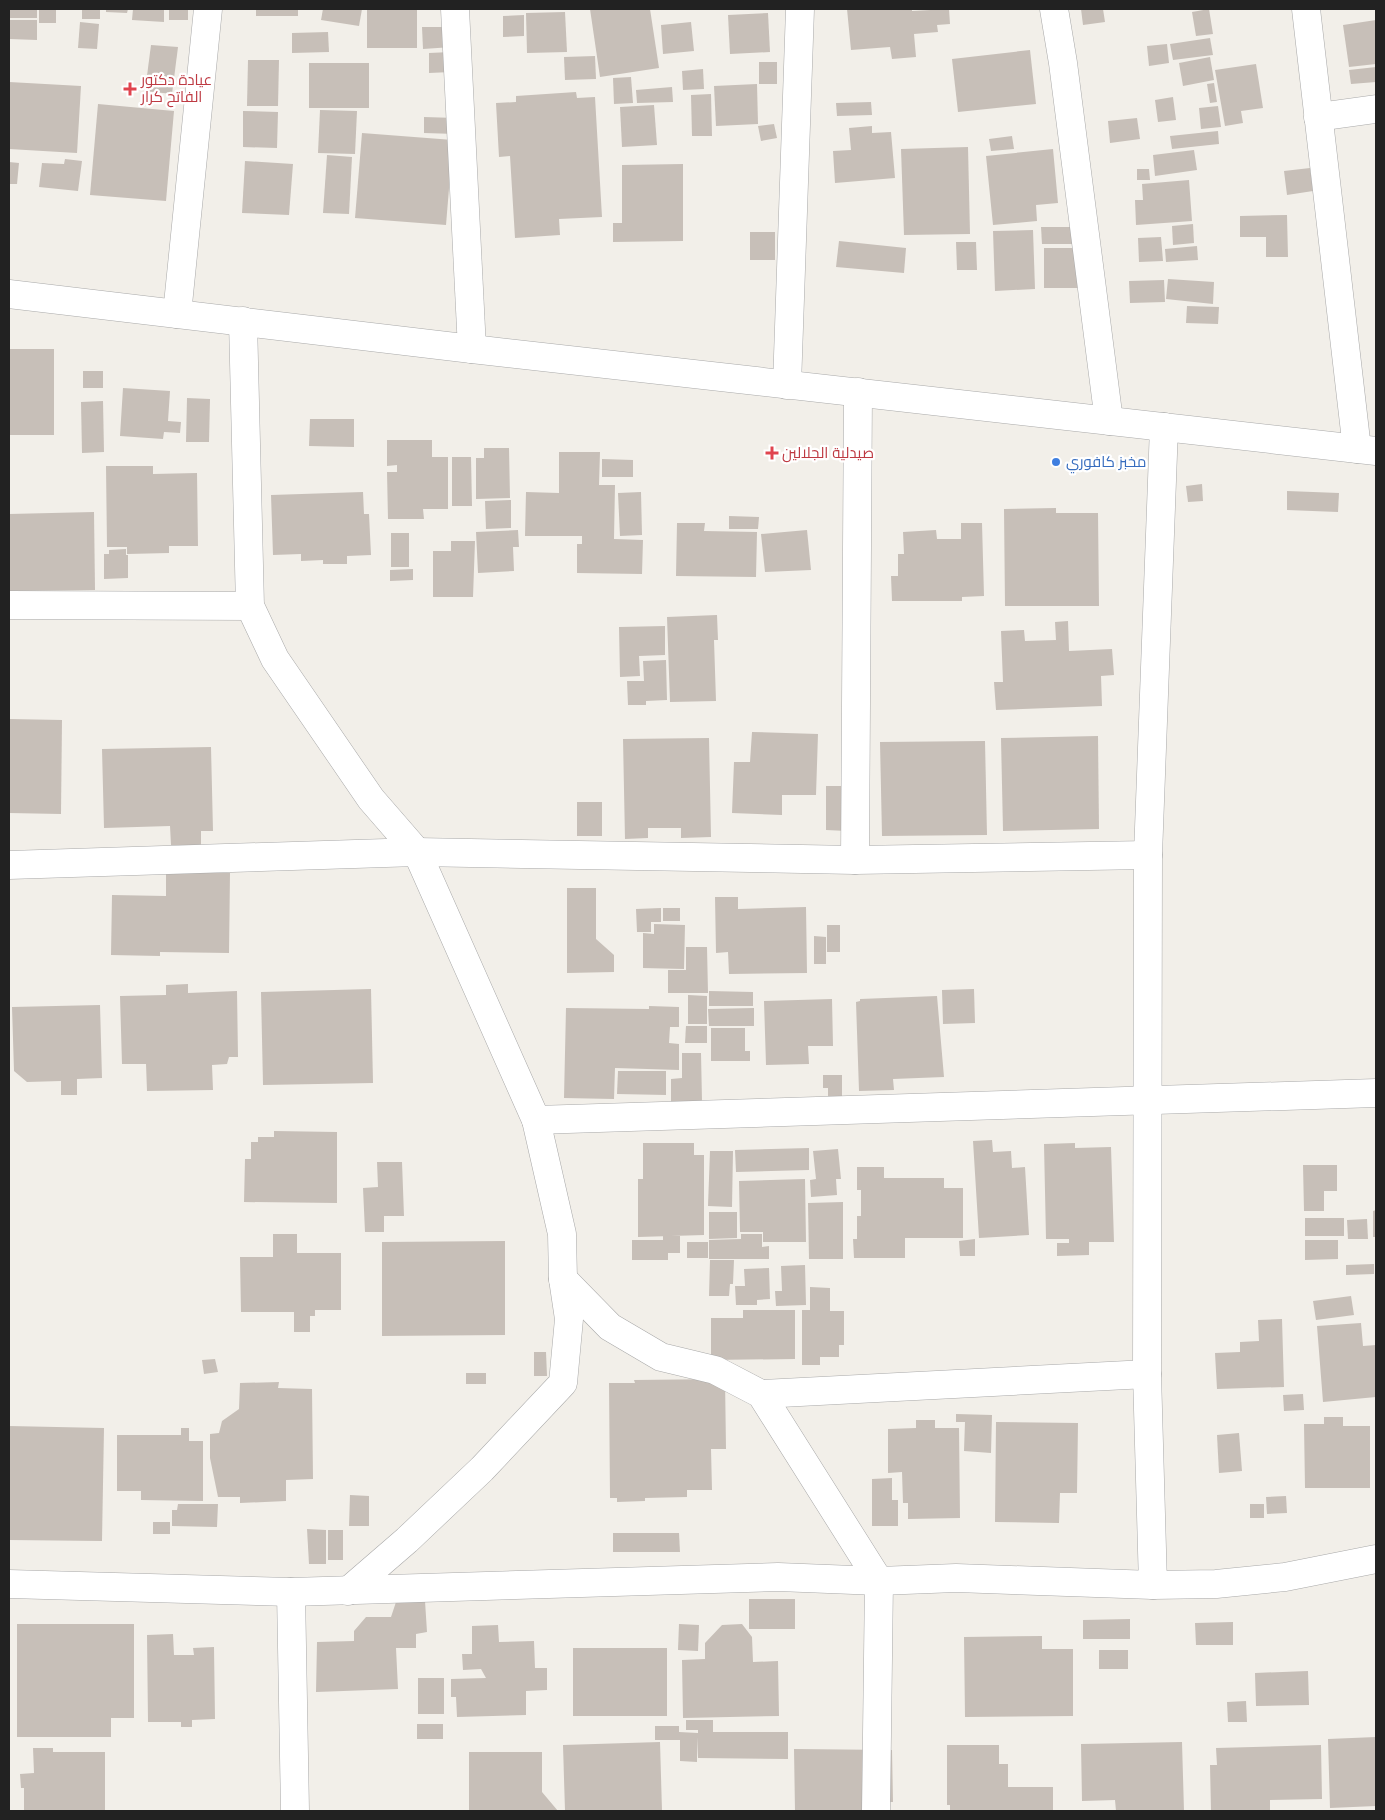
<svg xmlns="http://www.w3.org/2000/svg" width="1385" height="1820" font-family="Lato,Cairo,sans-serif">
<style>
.building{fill:#c7bfb8}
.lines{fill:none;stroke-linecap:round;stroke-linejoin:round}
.minor-casing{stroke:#a9a9a9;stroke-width:29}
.minor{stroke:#fff;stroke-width:28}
.health-dot{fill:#e0444e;stroke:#fff;stroke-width:2}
.shop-dot{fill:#3f7fe0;stroke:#fff;stroke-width:2}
.labels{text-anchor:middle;stroke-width:4.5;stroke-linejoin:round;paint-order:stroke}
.health-label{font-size:15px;fill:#be3a42;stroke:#fff;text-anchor:start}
.shop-label{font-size:15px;fill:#366cbe;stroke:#fff;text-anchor:start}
</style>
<rect width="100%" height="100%" fill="#f2efe9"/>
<!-- building -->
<g class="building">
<rect x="9" y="9" width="28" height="9"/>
<rect x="39" y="9" width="17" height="14"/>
<rect x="82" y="9" width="18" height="10"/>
<path d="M106 9H128L127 13 106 12Z"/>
<path d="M133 9H164V22L132 20Z"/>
<rect x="169" y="9" width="19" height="11"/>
<rect x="256" y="9" width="42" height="7"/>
<path d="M323 9H362L359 26 321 20Z"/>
<rect x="367" y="9" width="50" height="39"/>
<path d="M590 9H650L659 68 600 77Z"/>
<path d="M847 9H912V11L949 9 950 24 937 25 938 32 914 34 916 57 892 59 890 47 851 50Z"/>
<path d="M1081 9H1103L1105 22 1083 25Z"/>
<path d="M1209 9 1213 34 1196 36 1192 12Z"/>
<path d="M565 12 567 52 527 53 526 13Z"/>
<path d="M768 13 770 52 730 54 728 15Z"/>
<path d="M524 15V36L503 37V16Z"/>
<path d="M9 20H37V40L9 39Z"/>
<path d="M1376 20V64L1349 67 1343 25Z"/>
<path d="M80 22 99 24 97 49 78 48Z"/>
<path d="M691 22 694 51 663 54 661 25Z"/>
<path d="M422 27H451L452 47 423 49Z"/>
<path d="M328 32 329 52 292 53V33Z"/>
<path d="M1210 38 1213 55 1173 60 1170 44Z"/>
<path d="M1167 44 1169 63 1149 66 1147 46Z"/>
<path d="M151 45 178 47 172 94 145 91Z"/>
<path d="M1030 50 1036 104 958 112 952 59Z"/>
<path d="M451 52V72L429 73V53Z"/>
<path d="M595 56 596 79 565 80 564 57Z"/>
<path d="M1210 57 1214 80 1183 86 1179 63Z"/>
<path d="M248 60H279L278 106H247Z"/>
<rect x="759" y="62" width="18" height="22"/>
<rect x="309" y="63" width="60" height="45"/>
<path d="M1256 64 1263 108 1241 111 1243 123 1225 126 1215 70Z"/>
<path d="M1376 67V82L1351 84 1349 70Z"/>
<path d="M703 69 704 89 683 90 682 71Z"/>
<path d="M631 77 633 103 614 104 613 78Z"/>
<path d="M9 82 81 86 77 153 9 149Z"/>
<path d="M1214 83 1217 102 1210 103 1207 84Z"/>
<path d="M757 84 758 124 716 126 714 86Z"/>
<path d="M672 87 673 102 637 103 636 90Z"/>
<path d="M576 92 577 98 595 97 602 217 559 219 560 235 515 238 510 156 499 157 496 103 516 102V96Z"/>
<path d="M711 94 712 136H692L691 95Z"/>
<path d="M1173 97 1176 120 1158 122 1155 100Z"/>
<path d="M871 102 872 115 837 116 836 103Z"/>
<path d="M98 104 174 111 166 201 90 195Z"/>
<path d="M654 105 657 145 622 147 620 107Z"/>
<path d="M1218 106 1221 127 1201 129 1199 108Z"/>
<path d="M320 110 357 111 355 154 318 153Z"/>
<path d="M243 111 278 112 277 148 243 147Z"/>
<path d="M424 117 456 118V134L424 133Z"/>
<path d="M1137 118 1140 139 1110 143 1108 121Z"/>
<path d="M774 124 777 138 761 141 758 126Z"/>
<path d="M872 126V133L891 132 895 178 835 183 833 151 851 150 849 128Z"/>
<path d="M1218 131 1219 144 1172 149 1170 136Z"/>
<path d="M362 133 453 140 446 225 355 218Z"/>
<path d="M1012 136 1014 149 991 151 989 139Z"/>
<path d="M968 147 970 234 904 235 901 149Z"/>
<path d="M1053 149 1058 203 1036 205 1037 221 993 225 986 156Z"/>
<path d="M1194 150 1197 170 1155 176 1153 155Z"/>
<path d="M327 155 352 157 349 214 323 213Z"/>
<path d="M65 159 82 161 78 191 39 187 42 163 64 164Z"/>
<path d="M245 161 293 164 289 215 242 213Z"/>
<path d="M9 162 19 163 17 184H9Z"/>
<path d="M683 164V241L613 242V223H622V165Z"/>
<path d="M1310 168 1313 191 1287 195 1284 171Z"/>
<path d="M1137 169H1149L1150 180H1137Z"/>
<path d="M1189 180 1192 221 1136 225 1135 200H1143L1142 184Z"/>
<path d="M1287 215 1288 257H1266V237H1240V216Z"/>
<path d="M1193 224 1194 243 1173 245 1172 226Z"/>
<path d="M1041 227H1072V244H1042Z"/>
<path d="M1033 230 1035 289 995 291 993 231Z"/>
<rect x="750" y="232" width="25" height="28"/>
<path d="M1161 237 1163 261 1139 262 1138 238Z"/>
<path d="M839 241 906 248 904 273 836 267Z"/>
<path d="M956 242H976L977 270H957Z"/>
<path d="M1197 246 1198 260 1166 262 1165 249Z"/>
<rect x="1044" y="248" width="38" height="40"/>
<path d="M1168 279 1214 282 1213 304 1166 299Z"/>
<path d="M1164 280 1165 302 1130 303 1129 281Z"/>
<path d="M1187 306 1219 307 1218 324 1186 323Z"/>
<rect x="9" y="349" width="45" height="86"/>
<rect x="83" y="371" width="20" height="17"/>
<path d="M123 388 170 391 168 421 181 422 180 433 164 432 163 439 120 436Z"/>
<path d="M187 398 210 399 209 442H186Z"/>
<path d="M103 401 104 452 82 453 81 402Z"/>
<path d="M310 419H354V447L309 446Z"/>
<path d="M387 440H432V457H448V509H423L424 519H388L387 472H397V465L387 466Z"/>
<path d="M484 448H509L510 498 476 499V458H484Z"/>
<path d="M559 452H600L599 485H615L614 539 643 540 642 574 577 573V544H582V536H525L526 492 559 493Z"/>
<path d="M452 457H471L472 506H452Z"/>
<path d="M602 459 633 460V477H602Z"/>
<path d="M106 466H153V474L197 473 198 546H169V553L127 554V547H107Z"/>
<path d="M1202 484 1203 501 1188 502 1186 486Z"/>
<path d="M1287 491 1339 493 1338 512 1287 510Z"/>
<path d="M363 492 364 514H369L371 555 347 556V564H323V560L301 561V554L273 555 271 495Z"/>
<path d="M641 492 642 535 620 536 618 493Z"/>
<path d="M511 500V528L486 529 485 501Z"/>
<path d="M1056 508V513H1098L1099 606H1005L1004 509Z"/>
<path d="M94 512 95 590 9 591V514Z"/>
<path d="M729 516 759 517 758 529H729Z"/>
<path d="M677 523H705L704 531 757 532 756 577 676 576Z"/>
<path d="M961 523H982L984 596 962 597V601H892L891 576H898V554H904L903 532 936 530 937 539H961Z"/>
<path d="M518 530 519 547H513L514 571 478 573 476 532Z"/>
<path d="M807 530 811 570 765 572 761 534Z"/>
<rect x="391" y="533" width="18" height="34"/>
<path d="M451 541H475L473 597H433V551H451Z"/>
<path d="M126 549V555H128V578L104 579V554H109V550Z"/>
<path d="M413 569V580L390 581V570Z"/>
<path d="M717 615 718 640H714L716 701 670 702 667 617Z"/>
<path d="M1068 621 1069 651 1112 649 1114 675 1101 676 1102 706 996 710 994 682H1003L1001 631 1024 630 1025 641 1056 640 1055 622Z"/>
<path d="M665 626V655L639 656 640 676 620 677 619 627Z"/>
<path d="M666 660 667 700 646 701V705H628L627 681H644L643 661Z"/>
<path d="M9 719 62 720 61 814 9 813Z"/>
<path d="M752 732 818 734 816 795H782V815L732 813 734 762H750Z"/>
<path d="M1098 736 1099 829 1003 831 1001 738Z"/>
<path d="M709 738 711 837 681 838V828H648V838L625 839 623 739Z"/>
<path d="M985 741 987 835 882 836 880 742Z"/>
<path d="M211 747 213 831H201V845H171L170 826 104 828 102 749Z"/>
<path d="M826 786H847V831L826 830Z"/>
<rect x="577" y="802" width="25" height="34"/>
<path d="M166 872 230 873 229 953 160 952V956L111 955 112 895 166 896Z"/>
<path d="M567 888H596V939L614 955V972L567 973Z"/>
<path d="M715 897H738V909L806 907 807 973 729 974 728 952 716 953Z"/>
<path d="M661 908V922H651V932H637L636 909Z"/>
<rect x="663" y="908" width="17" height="13"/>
<path d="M654 924 685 925 684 969 643 968V933L654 934Z"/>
<rect x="827" y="925" width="13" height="27"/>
<path d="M814 936 826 937V964H814Z"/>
<path d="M686 947H707L708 993H668V970H686Z"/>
<path d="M188 984V993L237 991 238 1057H229L227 1064 212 1065 213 1090 147 1091 146 1064H122L120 996 166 995V985Z"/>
<path d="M371 989 373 1083 263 1085 261 992Z"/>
<path d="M974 989 975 1023 943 1024 942 990Z"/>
<path d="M709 991 753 992V1006H709Z"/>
<path d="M688 995 707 996V1024H688Z"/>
<path d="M937 996 944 1077 893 1079 894 1090 859 1091 856 1002 860 1001V999Z"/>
<path d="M832 999 833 1046H808L809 1064 766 1065 764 1001Z"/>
<path d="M100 1005 102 1078 77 1079V1095H61V1081L27 1082 14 1071 12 1007Z"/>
<path d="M649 1006 679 1007V1027H670L669 1043 679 1044V1070L615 1068 614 1099 564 1098 566 1008 649 1009Z"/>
<path d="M754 1008V1026H709L708 1009Z"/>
<path d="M686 1026H707V1043H685Z"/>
<path d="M711 1028H745V1051H750V1061H711Z"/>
<path d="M682 1053H701L702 1101 671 1102V1079L682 1078Z"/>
<path d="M618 1071H666V1095L617 1094Z"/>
<path d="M823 1075H842V1098H828V1088H823Z"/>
<path d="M274 1131 337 1132V1203L244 1202 245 1159H251V1142H258V1137H274Z"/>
<path d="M992 1140 993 1152 1011 1151 1012 1168 1025 1167 1029 1235 979 1238 973 1141Z"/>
<path d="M643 1143H694V1155H704V1235L638 1237V1179H643Z"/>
<path d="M1075 1143V1148L1111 1147 1114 1242H1089V1255L1057 1256V1243H1069V1239H1046L1044 1144Z"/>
<path d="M809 1148V1170L736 1172 735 1150Z"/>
<path d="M838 1149 841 1179H836L837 1195 811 1197 810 1180 816 1179 813 1151Z"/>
<path d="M710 1151H733L732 1207 708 1206Z"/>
<path d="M377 1162H402L404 1216H384V1232H365L363 1188 378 1187Z"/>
<path d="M1303 1165H1337V1191H1324V1211H1304Z"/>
<path d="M857 1167H884V1178H944V1188H963V1238H905V1258H854L853 1239H857V1216H861V1190H857Z"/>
<path d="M805 1179 806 1242H763V1232H740L739 1181Z"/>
<path d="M843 1202V1259H809L808 1203Z"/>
<path d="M1376 1210V1237H1373V1211Z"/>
<path d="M709 1212H737V1238L709 1239Z"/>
<rect x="1305" y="1218" width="39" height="18"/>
<path d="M1367 1219 1368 1239H1348L1347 1220Z"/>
<path d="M273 1234H297V1253H341V1310H315V1316H310V1332H294V1312H241L240 1257H273Z"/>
<path d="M741 1234H762V1247L769 1246V1259H709V1240L741 1239Z"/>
<path d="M663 1236H680V1253H668V1260H632V1240H663Z"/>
<path d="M975 1239V1256H960L959 1241Z"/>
<path d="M1305 1240H1338V1259L1305 1260Z"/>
<path d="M505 1241V1335L382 1336V1242Z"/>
<rect x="687" y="1242" width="21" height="16"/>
<path d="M710 1260H734L733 1284H730L729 1296H709Z"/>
<path d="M1374 1264V1274L1346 1275V1265Z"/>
<path d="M805 1265 806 1305 776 1306 775 1291H782L781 1266Z"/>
<path d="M769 1268 770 1299 757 1300V1305H736L735 1286H745L744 1269Z"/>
<path d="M810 1287 830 1288V1311H844V1345H839V1357H820V1365H802V1310H810Z"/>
<path d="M1351 1296 1354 1315 1316 1320 1313 1301Z"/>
<path d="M743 1310H795V1359L711 1360V1318H743Z"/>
<path d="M1282 1319 1284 1387 1217 1389 1215 1353 1240 1352V1342L1259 1341 1258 1320Z"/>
<path d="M1361 1323 1363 1346 1376 1345V1397L1323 1402 1317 1326Z"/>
<path d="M534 1352H546L547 1376H534Z"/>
<path d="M215 1359 218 1372 204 1374 202 1360Z"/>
<rect x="466" y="1373" width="20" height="11"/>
<path d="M725 1379 726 1449H711L712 1490H687V1497L645 1498V1501L617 1502V1498H610L609 1383H635L634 1380Z"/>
<path d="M279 1382 278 1388 312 1389 313 1479 286 1480V1501L240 1503V1497H218L210 1458V1434L219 1433 222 1421 239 1409 240 1383Z"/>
<path d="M1303 1394 1304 1410 1284 1411 1283 1395Z"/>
<path d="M956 1414 992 1415 991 1453 964 1451 965 1422H956Z"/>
<path d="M1324 1417H1343V1426H1370V1488H1305L1304 1424H1324Z"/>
<path d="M916 1420H935V1428H959L960 1518 908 1519V1503H903L902 1472 888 1473V1429L916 1428Z"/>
<path d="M996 1422 1078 1423 1077 1493H1060L1059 1523 995 1522Z"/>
<path d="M9 1426 104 1428 102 1541 9 1540Z"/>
<path d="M181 1428H189V1441H203V1501L141 1500V1491H117V1435H181Z"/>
<path d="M1239 1433 1242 1471 1219 1473 1217 1435Z"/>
<path d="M892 1478V1500H898V1526H872V1479Z"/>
<path d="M350 1495 369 1496V1526H349Z"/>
<path d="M1286 1496 1287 1513 1267 1514 1266 1497Z"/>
<path d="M178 1504H218L217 1527 172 1526V1510H177Z"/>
<rect x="1250" y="1504" width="14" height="14"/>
<rect x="153" y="1522" width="17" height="12"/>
<path d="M307 1529 326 1530V1564H309Z"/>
<rect x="328" y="1530" width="15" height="30"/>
<path d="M613 1533H679L680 1552H613Z"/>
<rect x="749" y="1599" width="46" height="30"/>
<path d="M425 1601 427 1632 416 1634V1648H396L398 1689 316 1692 317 1642 354 1641V1631L366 1617H391L396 1602Z"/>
<path d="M1130 1619V1639H1083V1620Z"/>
<path d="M1233 1622V1645H1196L1195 1623Z"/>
<path d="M17 1624H134V1718H111V1737H17Z"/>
<path d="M679 1624 699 1625 698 1651 678 1650Z"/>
<path d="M742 1624 752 1637 753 1662 778 1661 779 1716 683 1718 682 1660 705 1659V1643L722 1625Z"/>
<path d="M498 1625 499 1642 534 1641 535 1668H547V1690L526 1691V1715L457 1717 456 1697H451V1679L486 1678 481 1669 463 1670 462 1654H472V1626Z"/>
<path d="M173 1634 174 1655H194L193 1648 214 1647 215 1719 192 1720V1727H181V1722H148L147 1635Z"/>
<path d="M1042 1636V1649H1073V1716L965 1717 964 1637Z"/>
<rect x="573" y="1648" width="94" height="68"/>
<rect x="1099" y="1650" width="29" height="19"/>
<path d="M1308 1671 1309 1705 1256 1706 1255 1673Z"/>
<rect x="418" y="1678" width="26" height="36"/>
<path d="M1246 1701 1247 1722H1228L1227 1702Z"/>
<path d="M686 1720H713V1732H788V1759L698 1758 697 1737V1762L680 1761V1740H655V1726H679V1732L698 1733V1730H686Z"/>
<rect x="417" y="1724" width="26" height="15"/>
<path d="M1376 1737V1806L1330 1808 1328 1739Z"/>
<path d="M660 1742 662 1811H565L563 1745Z"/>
<path d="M1182 1742 1184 1811H1116L1115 1800 1082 1801 1081 1744Z"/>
<path d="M947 1745H999V1764H1008V1787H1053V1811H950V1805H947Z"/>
<path d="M1321 1745 1322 1799 1270 1800V1811H1211L1210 1765H1217L1216 1748Z"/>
<path d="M33 1748H53V1752H105V1811H24V1788H21L20 1774 34 1773Z"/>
<path d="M794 1749 892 1750 893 1802H874V1811H795Z"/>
<path d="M469 1752H542V1792L558 1811H469Z"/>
</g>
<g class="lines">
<defs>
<g id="minor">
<path d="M455 9 472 349"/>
<path d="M1054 9 1063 63 1109 421"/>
<path d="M1306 9 1357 449"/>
<path d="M1318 117 1376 109"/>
<path d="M9 294 472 349 1376 451"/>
<path d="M177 314 208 9"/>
<path d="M243 321 250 606 275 659 371 799 417 852 536 1120 562 1234 563 1279 569 1319 563 1383 482 1469 407 1540 348 1591"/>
<path d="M787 385 800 9"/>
<path d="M9 605 250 606"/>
<path d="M855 860 858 392"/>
<path d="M9 865 417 852 855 860 1148 855"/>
<path d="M536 1120 1376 1093"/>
<path d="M563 1279 610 1327 661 1357 715 1370 761 1394 879 1581 876 1811"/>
<path d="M761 1394 1147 1374"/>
<path d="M9 1584 291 1592 778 1577 879 1581 956 1578 1153 1585 1216 1584 1285 1577 1376 1559"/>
<path d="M1153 1585 1147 1374 1148 855 1164 427"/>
<path d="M291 1592 295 1811"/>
</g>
</defs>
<!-- minor casing -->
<use href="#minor" class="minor-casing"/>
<!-- minor -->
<use href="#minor" class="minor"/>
</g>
<!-- markers -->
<g class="health-dot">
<path d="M127.5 81.5h5v5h5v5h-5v5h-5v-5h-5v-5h5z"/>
<path d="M769.5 445.5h5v5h5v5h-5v5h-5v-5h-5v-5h5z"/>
</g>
<circle class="shop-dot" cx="1056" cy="462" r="5"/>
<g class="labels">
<!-- health labels -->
<g class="health-label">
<text x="141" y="85">عيادة دكتور<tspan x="141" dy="17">الفاتح كرار</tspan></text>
<text x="782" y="458">صيدلية الجلالين</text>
</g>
<!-- shop labels -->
<g class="shop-label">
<text x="1066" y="467">مخبز كافوري</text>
</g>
</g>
<!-- border -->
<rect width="1385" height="1820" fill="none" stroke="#222222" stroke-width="20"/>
</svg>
